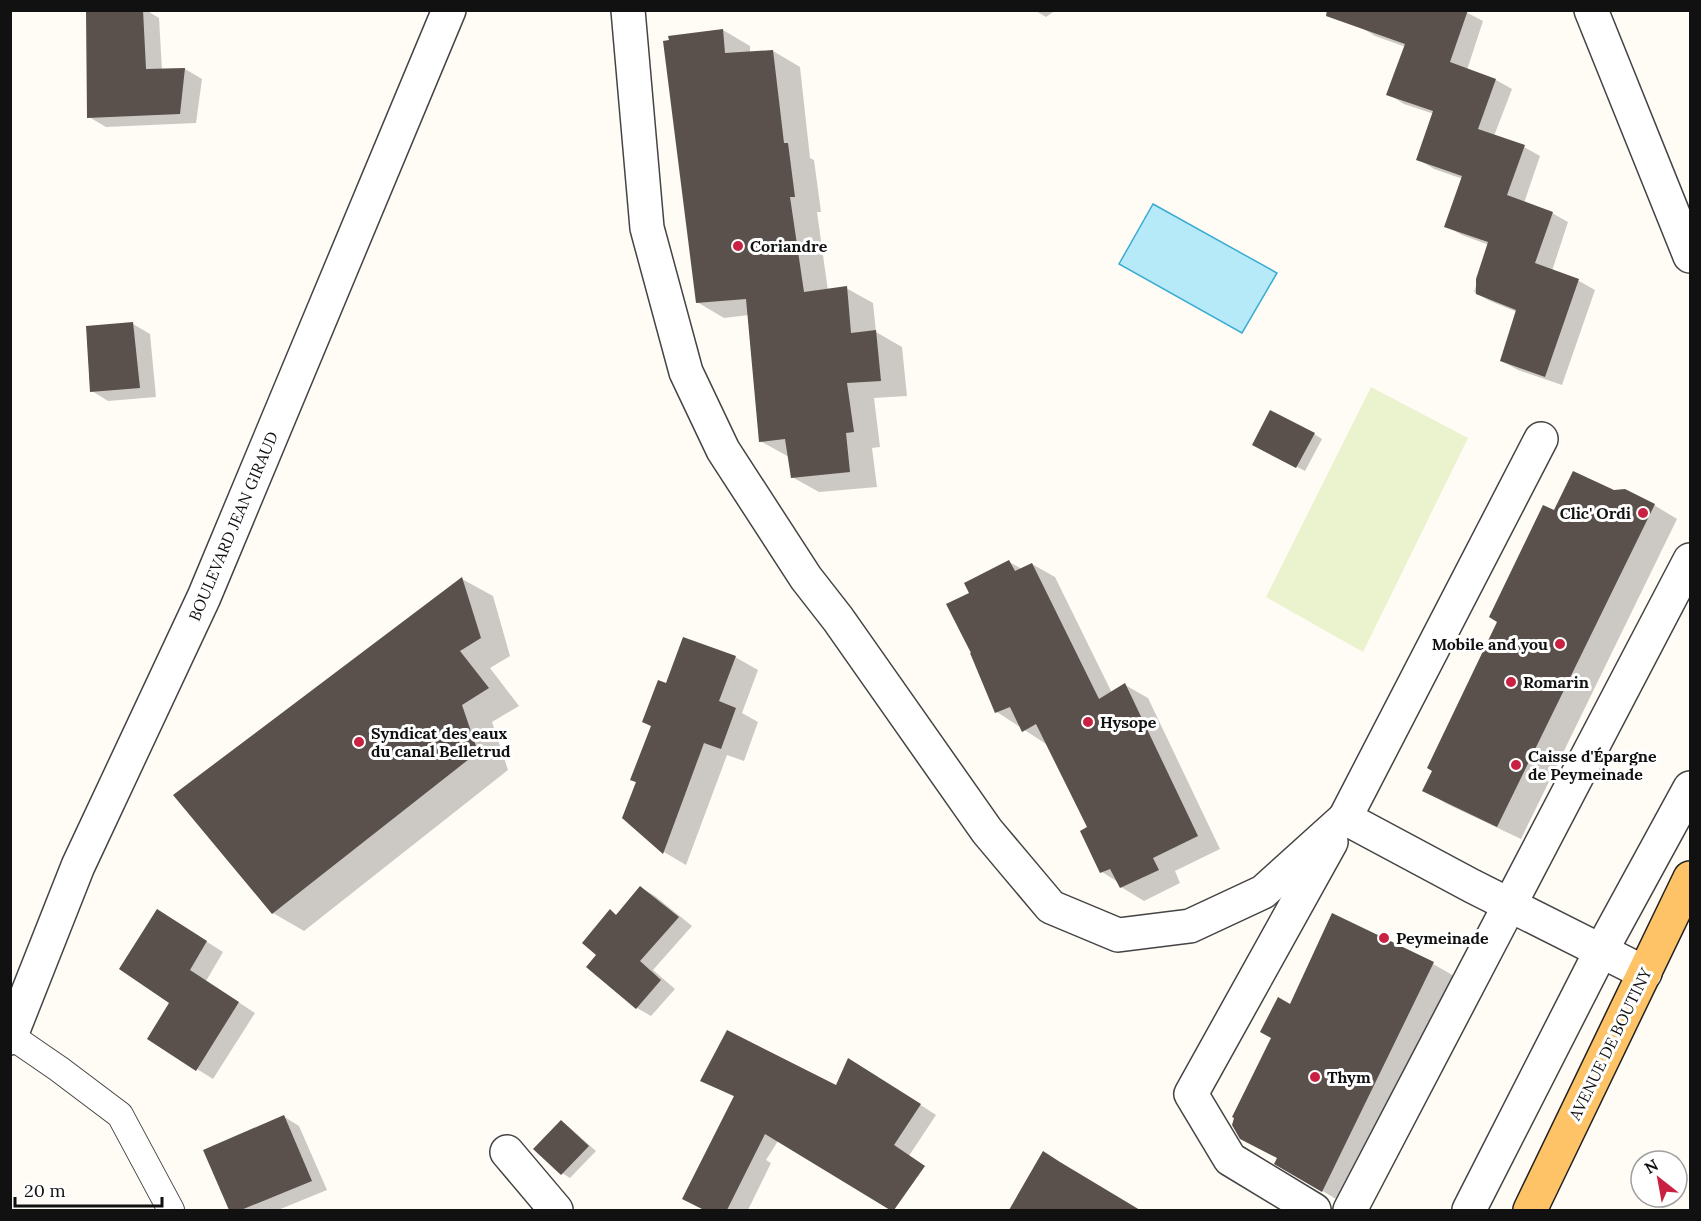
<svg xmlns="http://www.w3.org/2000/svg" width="1701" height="1221" font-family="Lora,serif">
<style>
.pitch{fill:#ebf3ce}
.water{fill:#b7eaf9;stroke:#3aacd3;stroke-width:1.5}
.shadow{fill:#0003}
.building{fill:#5a504c}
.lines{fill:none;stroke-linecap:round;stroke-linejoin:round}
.service-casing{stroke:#444;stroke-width:28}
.minor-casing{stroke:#444;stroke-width:36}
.primary-casing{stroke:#222;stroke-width:36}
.service{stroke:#fff;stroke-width:26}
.minor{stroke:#fff;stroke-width:33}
.primary{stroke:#fdc366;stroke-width:33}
.poi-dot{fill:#c82141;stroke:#fff;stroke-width:2}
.labels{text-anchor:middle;stroke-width:6;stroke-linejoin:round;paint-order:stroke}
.poi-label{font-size:16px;font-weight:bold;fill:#111;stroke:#fff;text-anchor:start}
.street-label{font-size:16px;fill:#111;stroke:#fff}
</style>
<rect width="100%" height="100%" fill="#fffbf5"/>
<!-- pitch -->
<path class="pitch" d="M1371 387 1468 438 1363 652 1266 597Z"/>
<!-- water -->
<path class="water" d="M1153 204 1277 273 1242 333 1119 264Z"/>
<!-- shadow -->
<g class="shadow">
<path d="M108 10H146L159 18 162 70 185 69 202 79 196 123 106 127 89 117Z"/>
<path d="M1034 10H1056L1046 17Z"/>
<path d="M1462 10 1483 21 1467 70 1496 80 1512 89 1494 136 1524 147 1540 156 1524 203 1552 213 1568 222 1552 271 1579 281 1595 290 1562 385 1518 370 1502 361 1517 312 1490 301 1474 292 1489 245 1462 235 1446 226 1463 179 1434 169 1418 159 1434 114 1404 104 1388 94 1406 47 1375 36 1359 26Z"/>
<path d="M723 30 750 46V53L773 51 800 67 810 158 814 160 821 212H817L828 291 846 288 873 303 876 332 902 347 907 396 874 398 880 447 872 448 877 487 819 492 792 477 789 457 760 441 749 315 724 318 697 302Z"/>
<path d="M133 324 150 334 156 397 108 401 92 391Z"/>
<path d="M1314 434 1322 439 1305 471 1262 449Z"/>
<path d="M1614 492 1654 505 1677 519 1521 839 1447 804 1424 790 1555 512Z"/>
<path d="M1009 562 1022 569 1032 564 1055 577 1112 693 1125 685 1148 698 1220 849 1175 871 1180 883 1144 901 1121 887 1118 882 1102 872 1089 828 1046 744 997 712 971 594Z"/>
<path d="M462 579 493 596 510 656 490 668 519 706 492 722 508 770 304 931 273 913Z"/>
<path d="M735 657 758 670 742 713 758 722 744 761 727 755 686 865 664 852 624 818 637 783 632 780 667 685Z"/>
<path d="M641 888 655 896 692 926 653 970 675 989 651 1016 637 1008 588 967 598 955 611 911 616 915Z"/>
<path d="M174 921 223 952 206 981 255 1013 213 1079 197 1069 171 1003Z"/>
<path d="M1433 964 1456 977 1346 1205 1276 1163 1278 1158 1241 1138 1290 1006Z"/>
<path d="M865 1069 936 1115 893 1180 788 1125 766 1160 771 1163 748 1210H705L684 1199 735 1097 702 1081 837 1087Z"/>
<path d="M283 1116 299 1126 327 1190 278 1210H230L205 1151Z"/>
<path d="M561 1122 569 1127 596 1151 570 1178 562 1173Z"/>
<path d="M1043 1153 1060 1163 1138 1210H1010Z"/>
</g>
<!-- building -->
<g class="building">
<path d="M86 10H143L146 69 185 68 180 114 87 118Z"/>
<path d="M1327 10H1468L1450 62 1496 79 1478 129 1525 145 1507 195 1553 212 1535 263 1579 279 1545 377 1500 361 1516 310 1476 294V279L1488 242 1444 227 1462 176 1416 160 1433 111 1386 95 1405 44 1326 16Z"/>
<path d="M723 29 725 53 773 50 784 143H788L795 197H790L804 292 847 286 851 333 876 330 881 381 847 383 854 432 846 433 850 472 791 478 785 439 759 442 746 299 696 303 663 41 669 40 668 36Z"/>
<path d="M133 322 140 388 90 392 86 326Z"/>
<path d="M1270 410 1315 433 1296 468 1252 445Z"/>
<path d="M1573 471 1614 490 1625 489 1655 504 1497 827 1422 791 1432 771 1427 768 1497 622 1489 617 1543 505 1554 510Z"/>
<path d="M1009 560 1015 571 1032 563 1099 699 1125 683 1198 836 1153 858 1159 870 1120 888 1110 869 1100 873 1080 831 1087 827 1036 724 1022 732 1010 707 995 713 970 653H971L946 604 969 593 964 583Z"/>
<path d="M462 577 481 638 460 651 489 688 462 705 478 752 272 914 173 795Z"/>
<path d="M683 637 736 656 719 701 736 708 721 749 704 743 663 854 622 818 636 782 630 780 651 726 642 722 658 680 666 683Z"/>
<path d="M640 886 679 917 640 961 661 980 636 1009 586 967 596 955 582 943 610 909 616 915Z"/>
<path d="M157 909 207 941 190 970 239 1002 196 1071 147 1039 169 1003 119 969Z"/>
<path d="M1332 913 1434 962 1322 1192 1274 1164 1277 1158 1240 1139 1232 1125 1234 1118 1232 1117 1271 1038 1260 1032 1278 997 1290 1004Z"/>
<path d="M727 1030 836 1085 848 1058 921 1104 894 1145 925 1166 894 1210H890L765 1134 727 1210H704L682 1199 734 1096 700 1081Z"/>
<path d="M284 1115 312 1181 241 1210H229L203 1150Z"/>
<path d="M561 1120 589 1146 561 1175 533 1149Z"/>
<path d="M1043 1151 1060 1162 1140 1210H1009Z"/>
</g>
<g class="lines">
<defs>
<path id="service" d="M11 1036 59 1069 120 1115 171 1210"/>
<g id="minor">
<path d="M628 10 647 228 686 372 723 450 806 578 838 619 987 831 1051 907 1118 935 1190 926 1263 892 1345 818"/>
<path d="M1591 10 1690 256"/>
<path d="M1541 439 1345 818 1472 886 1645 973"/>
<path d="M10 1038 78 866 204 597 449 10"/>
<path d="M507 1152 556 1210"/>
<path d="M1314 1210 1230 1159 1191 1094 1331 842"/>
<path d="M1350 1210 1690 560"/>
<path d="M1469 1210 1601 951 1690 788"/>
</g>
<path id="primary" d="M1530 1210 1690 878"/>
</defs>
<!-- service casing -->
<use href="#service" class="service-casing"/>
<!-- minor casing -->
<use href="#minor" class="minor-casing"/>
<!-- primary casing -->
<use href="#primary" class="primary-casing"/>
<!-- service -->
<use href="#service" class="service"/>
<!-- minor -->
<use href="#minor" class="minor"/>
<!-- primary -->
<use href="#primary" class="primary"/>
</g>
<!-- markers -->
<g class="poi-dot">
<circle cx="738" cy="246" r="6"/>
<circle cx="1643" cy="513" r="6"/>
<circle cx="1560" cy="644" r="6"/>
<circle cx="1511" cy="682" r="6"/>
<circle cx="1088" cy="722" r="6"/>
<circle cx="359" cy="742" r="6"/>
<circle cx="1516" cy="765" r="6"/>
<circle cx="1384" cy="938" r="6"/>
<circle cx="1315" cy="1077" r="6"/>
</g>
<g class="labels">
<!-- poi labels -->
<g class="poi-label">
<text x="750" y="252">Coriandre</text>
<text x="1631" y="519" text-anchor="end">Clic' Ordi</text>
<text x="1548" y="650" text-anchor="end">Mobile and you</text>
<text x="1523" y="688">Romarin</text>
<text x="1100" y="728">Hysope</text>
<text x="371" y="739">Syndicat des eaux<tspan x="371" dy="18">du canal Belletrud</tspan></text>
<text x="1528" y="762">Caisse d'Épargne<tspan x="1528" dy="18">de Peymeinade</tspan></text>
<text x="1396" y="944">Peymeinade</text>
<text x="1327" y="1083">Thym</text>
</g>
<!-- street labels -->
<g class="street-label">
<text transform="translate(233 526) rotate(-67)" y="6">BOULEVARD JEAN GIRAUD</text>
<text transform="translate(1610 1044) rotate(-64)" y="6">AVENUE DE BOUTINY</text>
</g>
</g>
<!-- border -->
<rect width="1701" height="1221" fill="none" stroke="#111111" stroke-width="24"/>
<!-- north arrow -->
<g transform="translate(1659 1179) rotate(329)"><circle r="28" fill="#ffffff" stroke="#a0a0a0" stroke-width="1.5"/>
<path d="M0-4.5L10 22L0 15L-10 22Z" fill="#c82141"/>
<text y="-9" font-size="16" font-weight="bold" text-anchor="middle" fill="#111111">N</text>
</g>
<!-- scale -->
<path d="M15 1197v9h147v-9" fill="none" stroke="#111111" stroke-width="3"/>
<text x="24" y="1197" font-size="18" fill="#111111" stroke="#ffffff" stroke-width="4.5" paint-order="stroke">20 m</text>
</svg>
